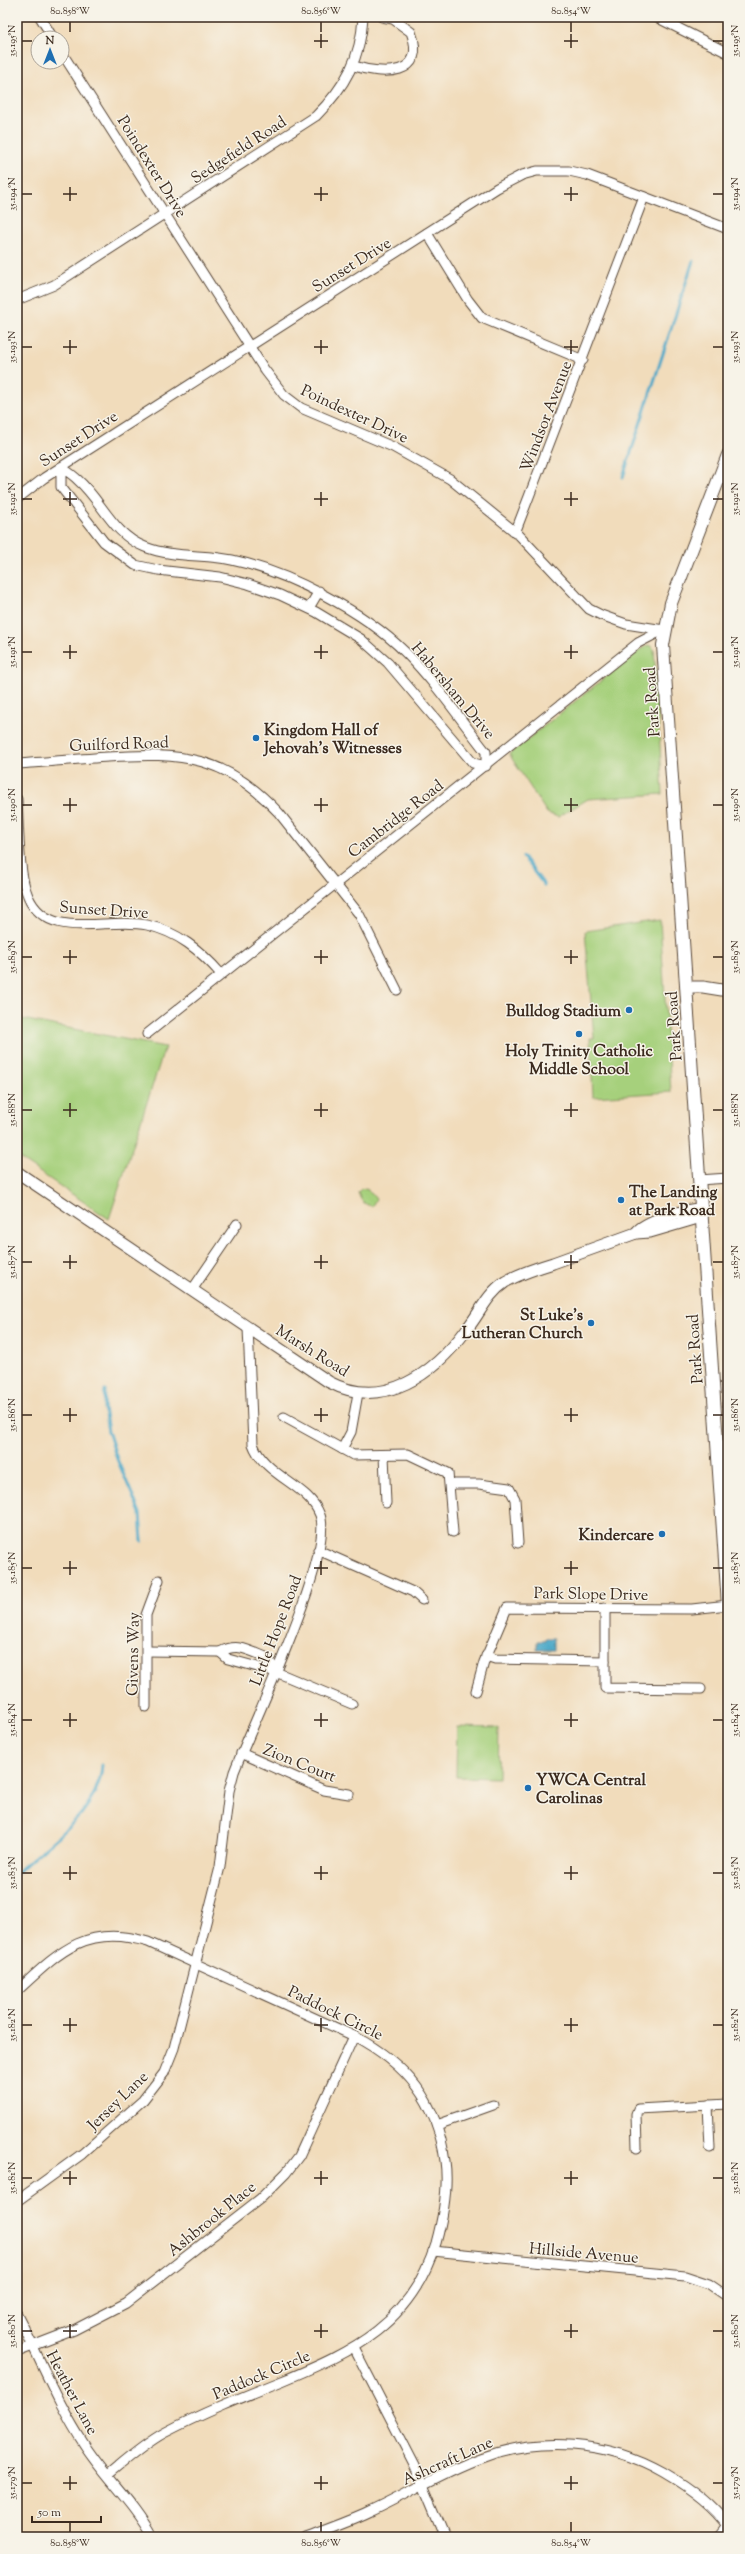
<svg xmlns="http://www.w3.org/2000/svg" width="745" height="2554" font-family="'Sorts Mill Goudy',serif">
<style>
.green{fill:#a6d07b;stroke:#707d4c}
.water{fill:#48a7c7;stroke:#426872}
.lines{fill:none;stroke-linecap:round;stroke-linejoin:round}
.stream{stroke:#48a7c7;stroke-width:3}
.minor-casing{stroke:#564536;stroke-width:11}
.tertiary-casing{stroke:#564536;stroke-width:13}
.secondary-casing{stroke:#564536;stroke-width:14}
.minor{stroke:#fff;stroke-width:9}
.tertiary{stroke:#fff;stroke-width:11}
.secondary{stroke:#fff;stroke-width:12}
.ticks{fill:none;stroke:#3b2a1e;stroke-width:1.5}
.poi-dot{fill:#1f6fb2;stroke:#f7f3e8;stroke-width:1.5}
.labels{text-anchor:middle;stroke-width:3;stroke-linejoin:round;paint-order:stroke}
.street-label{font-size:16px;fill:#3b2a1e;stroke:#f7f3e8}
.poi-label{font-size:16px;font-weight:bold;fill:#3b2a1e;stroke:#f7f3e8;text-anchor:start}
.neatline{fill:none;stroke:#3b2a1e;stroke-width:1.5}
.ticks-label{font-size:10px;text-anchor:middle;fill:#3b2a1e}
</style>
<rect width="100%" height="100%" fill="#f7f3e8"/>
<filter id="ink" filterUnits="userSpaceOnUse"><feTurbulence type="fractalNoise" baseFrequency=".025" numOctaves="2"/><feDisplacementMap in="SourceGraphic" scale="8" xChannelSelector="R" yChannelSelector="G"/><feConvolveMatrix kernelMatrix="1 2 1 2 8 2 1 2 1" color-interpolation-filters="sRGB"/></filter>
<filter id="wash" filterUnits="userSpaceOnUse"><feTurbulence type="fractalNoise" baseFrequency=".012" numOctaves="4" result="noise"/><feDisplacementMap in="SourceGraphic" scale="16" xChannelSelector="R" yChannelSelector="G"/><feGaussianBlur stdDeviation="0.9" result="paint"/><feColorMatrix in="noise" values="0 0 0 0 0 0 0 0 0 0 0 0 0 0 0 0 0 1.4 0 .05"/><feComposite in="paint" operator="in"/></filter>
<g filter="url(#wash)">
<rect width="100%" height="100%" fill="#f1dcbb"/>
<!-- green -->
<g class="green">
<path d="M649 645 654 649 663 794 588 799 558 817 547 813 509 754 641 649Z"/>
<path d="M660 920 671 1092 593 1097 590 1038H594L585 931Z"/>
<path d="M17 1018 165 1047 109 1219 17 1157Z"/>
<path d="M366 1188 376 1199 372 1206C364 1205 360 1200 358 1192L361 1189Z"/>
<path d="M457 1727 499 1728 498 1778 456 1777Z"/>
</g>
<!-- water -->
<path class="water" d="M546 1638H554V1650H537V1641H546Z"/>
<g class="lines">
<!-- stream -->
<g class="stream">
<path d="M623 477 693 261"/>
<path d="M523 857 544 885"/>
<path d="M105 1390 104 1409 108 1431 117 1459 140 1513 142 1541"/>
<path d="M17 1873C50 1839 98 1816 102 1765"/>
</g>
</g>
</g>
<g filter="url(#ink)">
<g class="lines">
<defs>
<g id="minor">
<path d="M40 17 53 38"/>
<path d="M656 17 728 53"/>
<path d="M62 53 264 369 284 395 301 408 393 447 450 479 519 535 589 609 601 615 626 624 664 630"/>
<path d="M354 66C382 75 428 77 411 32L393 19 382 17"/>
<path d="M427 233 468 300 482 318 583 360"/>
<path d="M17 300 54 285 316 116C345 87 361 58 363 17"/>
<path d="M61 467C67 471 73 475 78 480 102 501 113 535 145 547 173 558 204 554 232 560 289 572 365 612 406 653 436 683 460 719 486 752V766L473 763 388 663 361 639 316 612 280 595 248 584 220 577 158 570 135 565 104 542 61 487Z"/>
<path d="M17 499 44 478 497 188 522 175 537 171H569L587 175 728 229"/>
<path d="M515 533 644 197"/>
<path d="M309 608 319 591"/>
<path d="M17 764C47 762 78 759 108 757 183 752 226 756 279 813L359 914 397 990"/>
<path d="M17 799C19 825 18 873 28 896 48 943 108 916 147 925 178 932 200 950 221 974"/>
<path d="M147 1034 638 643 663 630"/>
<path d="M699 1180 728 1178"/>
<path d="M192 1290 237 1224"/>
<path d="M284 1417 353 1455 408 1454 448 1473 453 1532"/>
<path d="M342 1449 351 1432 358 1393"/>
<path d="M384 1455 386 1503"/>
<path d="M450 1484H479L509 1488 515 1499 518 1543"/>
<path d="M318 1550 413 1592 422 1600"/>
<path d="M605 1608V1688L701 1689"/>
<path d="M147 1651 220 1652"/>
<path d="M486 1656 495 1659 605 1661"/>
<path d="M276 1672 268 1658C250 1651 238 1642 220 1652L228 1659 276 1672 352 1704"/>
<path d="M476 1691 484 1662 507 1608 692 1609 728 1605"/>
<path d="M146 1707V1615L159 1580"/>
<path d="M241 1753 324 1790 349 1794"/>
<path d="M17 1991C59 1952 87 1923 148 1942L354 2036C407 2064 437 2101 445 2161 449 2188 443 2217 436 2243 411 2324 354 2351 282 2381 242 2397 202 2413 164 2433 144 2444 126 2460 108 2475"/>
<path d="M708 2105 710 2148"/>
<path d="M437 2125 493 2105"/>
<path d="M637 2148 636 2114 638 2109 728 2104"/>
<path d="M17 2201 82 2154 143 2100 164 2073 174 2048 220 1867 229 1791 234 1772C251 1727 335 1554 320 1515 308 1484 265 1477 253 1444L248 1328"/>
<path d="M433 2251 685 2276 709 2284 728 2297"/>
<path d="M17 2314C40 2358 57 2403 84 2444 105 2477 134 2502 153 2537"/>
<path d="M354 2348 415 2466 445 2537"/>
<path d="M17 2352 74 2330 126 2303 261 2198 286 2173 299 2156 354 2036"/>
<path d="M306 2537C327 2529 348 2522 369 2512 406 2495 442 2472 481 2458 538 2436 609 2441 663 2472 687 2486 712 2503 728 2526"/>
<path d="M717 2537 727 2524"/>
</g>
<g id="tertiary">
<path d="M686 987H703L728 991"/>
<path d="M17 1172 329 1382C384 1411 434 1374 467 1329 480 1313 487 1294 505 1282 520 1273 537 1268 553 1263 580 1253 608 1243 636 1233L650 1232 701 1217"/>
<path d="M636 1233C644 1221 686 1209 701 1209"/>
</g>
<path id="secondary" d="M728 455 671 603 663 645 728 1605"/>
</defs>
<!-- minor casing -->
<use href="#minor" class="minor-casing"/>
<!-- tertiary casing -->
<use href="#tertiary" class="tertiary-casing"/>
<!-- secondary casing -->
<use href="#secondary" class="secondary-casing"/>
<!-- minor -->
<use href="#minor" class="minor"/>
<!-- tertiary -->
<use href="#tertiary" class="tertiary"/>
<!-- secondary -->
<use href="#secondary" class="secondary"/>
</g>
</g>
<!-- ticks -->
<path class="ticks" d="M70 22V32M321 22V32M571 22V32M321 34V48M571 34V48M22 41H32M314 41H328M564 41H578M713 41H723M70 187V201M321 187V201M571 187V201M22 194H32M63 194H77M314 194H328M564 194H578M713 194H723M70 340V354M321 340V354M571 340V354M22 347H32M63 347H77M314 347H328M564 347H578M713 347H723M70 492V506M321 492V506M571 492V506M22 499H32M63 499H77M314 499H328M564 499H578M713 499H723M70 645V659M321 645V659M571 645V659M22 652H32M63 652H77M314 652H328M564 652H578M713 652H723M70 798V812M321 798V812M571 798V812M22 805H32M63 805H77M314 805H328M564 805H578M713 805H723M70 950V964M321 950V964M571 950V964M22 957H32M63 957H77M314 957H328M564 957H578M713 957H723M70 1103V1117M321 1103V1117M571 1103V1117M22 1110H32M63 1110H77M314 1110H328M564 1110H578M713 1110H723M70 1255V1269M321 1255V1269M571 1255V1269M22 1262H32M63 1262H77M314 1262H328M564 1262H578M713 1262H723M70 1408V1422M321 1408V1422M571 1408V1422M22 1415H32M63 1415H77M314 1415H328M564 1415H578M713 1415H723M70 1561V1575M321 1561V1575M571 1561V1575M22 1568H32M63 1568H77M314 1568H328M564 1568H578M713 1568H723M70 1713V1727M321 1713V1727M571 1713V1727M22 1720H32M63 1720H77M314 1720H328M564 1720H578M713 1720H723M70 1866V1880M321 1866V1880M571 1866V1880M22 1873H32M63 1873H77M314 1873H328M564 1873H578M713 1873H723M70 2018V2032M321 2018V2032M571 2018V2032M22 2025H32M63 2025H77M314 2025H328M564 2025H578M713 2025H723M70 2171V2185M321 2171V2185M571 2171V2185M22 2178H32M63 2178H77M314 2178H328M564 2178H578M713 2178H723M70 2324V2338M321 2324V2338M571 2324V2338M22 2331H32M63 2331H77M314 2331H328M564 2331H578M713 2331H723M70 2476V2490M321 2476V2490M571 2476V2490M22 2483H32M63 2483H77M314 2483H328M564 2483H578M713 2483H723M70 2522V2532M321 2522V2532M571 2522V2532"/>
<!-- markers -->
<g class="poi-dot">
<circle cx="256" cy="738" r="4"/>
<circle cx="629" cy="1010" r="4"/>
<circle cx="579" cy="1034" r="4"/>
<circle cx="621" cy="1200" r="4"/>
<circle cx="591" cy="1323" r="4"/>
<circle cx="662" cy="1534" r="4"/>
<circle cx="528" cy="1788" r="4"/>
</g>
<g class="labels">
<!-- street labels -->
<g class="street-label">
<text transform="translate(238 149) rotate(-33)" y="6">Sedgefield Road</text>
<text transform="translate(153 166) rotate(58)" y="6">Poindexter Drive</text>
<text transform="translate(351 264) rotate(-32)" y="6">Sunset Drive</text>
<text transform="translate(355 413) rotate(25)" y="6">Poindexter Drive</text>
<text transform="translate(545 416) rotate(-69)" y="6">Windsor Avenue</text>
<text transform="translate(78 438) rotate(-33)" y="6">Sunset Drive</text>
<text transform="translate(454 690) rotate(50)" y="6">Habersham Drive</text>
<text transform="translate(651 702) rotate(-94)" y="6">Park Road</text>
<text transform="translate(119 743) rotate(-2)" y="6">Guilford Road</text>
<text transform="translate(395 818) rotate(-38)" y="6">Cambridge Road</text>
<text transform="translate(104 909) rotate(4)" y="6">Sunset Drive</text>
<text transform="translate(673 1026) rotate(-94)" y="6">Park Road</text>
<text transform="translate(694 1349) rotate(-94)" y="6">Park Road</text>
<text transform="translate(313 1350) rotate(32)" y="6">Marsh Road</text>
<text transform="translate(591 1593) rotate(1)" y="6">Park Slope Drive</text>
<text transform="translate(275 1630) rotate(-69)" y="6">Little Hope Road</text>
<text transform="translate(132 1654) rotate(-89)" y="6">Givens Way</text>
<text transform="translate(300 1762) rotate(22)" y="6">Zion Court</text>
<text transform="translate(336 2012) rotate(26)" y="6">Paddock Circle</text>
<text transform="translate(117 2100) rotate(-44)" y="6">Jersey Lane</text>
<text transform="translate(211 2218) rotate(-39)" y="6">Ashbrook Place</text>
<text transform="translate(584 2252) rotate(5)" y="6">Hillside Avenue</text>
<text transform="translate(261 2374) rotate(-23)" y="6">Paddock Circle</text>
<text transform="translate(73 2392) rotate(62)" y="6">Heather Lane</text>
<text transform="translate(447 2460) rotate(-24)" y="6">Ashcraft Lane</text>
</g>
<!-- poi labels -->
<g class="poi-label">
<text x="264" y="735">Kingdom Hall of<tspan x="264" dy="18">Jehovah’s Witnesses</tspan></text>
<text x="621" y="1016" text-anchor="end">Bulldog Stadium</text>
<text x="579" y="1056" text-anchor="middle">Holy Trinity Catholic<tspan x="579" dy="18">Middle School</tspan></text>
<text x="629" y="1197">The Landing<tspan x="629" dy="18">at Park Road</tspan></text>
<text x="583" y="1320" text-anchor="end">St Luke's<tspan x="583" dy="18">Lutheran Church</tspan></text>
<text x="654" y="1540" text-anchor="end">Kindercare</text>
<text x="536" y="1785">YWCA Central<tspan x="536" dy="18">Carolinas</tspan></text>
</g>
</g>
<!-- margin -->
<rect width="745" height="2554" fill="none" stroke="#f7f3e8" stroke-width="44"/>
<!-- north arrow -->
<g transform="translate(50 50)"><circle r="19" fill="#f7f3e8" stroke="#aca397"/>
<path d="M0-3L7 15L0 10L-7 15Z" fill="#1f6fb2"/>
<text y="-6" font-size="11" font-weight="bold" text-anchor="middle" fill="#3b2a1e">N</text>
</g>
<!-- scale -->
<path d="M32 2516v6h69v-6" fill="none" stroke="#3b2a1e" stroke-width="2"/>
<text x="38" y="2516" font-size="12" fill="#3b2a1e" stroke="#f7f3e8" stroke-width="3" paint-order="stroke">50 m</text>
<rect x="22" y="22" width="701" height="2510" class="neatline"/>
<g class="ticks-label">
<text x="70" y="14">80.858°W</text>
<text x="321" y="14">80.856°W</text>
<text x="571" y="14">80.854°W</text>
<text transform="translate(11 41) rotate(-90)" y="4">35.195°N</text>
<text transform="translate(734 41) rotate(-90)" y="4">35.195°N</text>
<text transform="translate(11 194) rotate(-90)" y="4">35.194°N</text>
<text transform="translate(734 194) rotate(-90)" y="4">35.194°N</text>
<text transform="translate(11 347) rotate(-90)" y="4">35.193°N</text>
<text transform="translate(734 347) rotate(-90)" y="4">35.193°N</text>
<text transform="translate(11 499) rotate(-90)" y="4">35.192°N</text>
<text transform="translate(734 499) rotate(-90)" y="4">35.192°N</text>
<text transform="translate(11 652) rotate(-90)" y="4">35.191°N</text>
<text transform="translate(734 652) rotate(-90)" y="4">35.191°N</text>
<text transform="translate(11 805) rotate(-90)" y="4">35.190°N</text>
<text transform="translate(734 805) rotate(-90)" y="4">35.190°N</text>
<text transform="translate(11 957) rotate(-90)" y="4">35.189°N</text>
<text transform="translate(734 957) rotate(-90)" y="4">35.189°N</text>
<text transform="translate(11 1110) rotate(-90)" y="4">35.188°N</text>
<text transform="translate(734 1110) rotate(-90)" y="4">35.188°N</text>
<text transform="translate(11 1262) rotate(-90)" y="4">35.187°N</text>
<text transform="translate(734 1262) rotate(-90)" y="4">35.187°N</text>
<text transform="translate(11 1415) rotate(-90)" y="4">35.186°N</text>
<text transform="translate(734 1415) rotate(-90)" y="4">35.186°N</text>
<text transform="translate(11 1568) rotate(-90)" y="4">35.185°N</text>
<text transform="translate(734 1568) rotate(-90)" y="4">35.185°N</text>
<text transform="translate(11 1720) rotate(-90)" y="4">35.184°N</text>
<text transform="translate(734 1720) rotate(-90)" y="4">35.184°N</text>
<text transform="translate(11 1873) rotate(-90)" y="4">35.183°N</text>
<text transform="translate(734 1873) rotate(-90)" y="4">35.183°N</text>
<text transform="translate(11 2025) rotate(-90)" y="4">35.182°N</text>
<text transform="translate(734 2025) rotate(-90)" y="4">35.182°N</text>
<text transform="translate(11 2178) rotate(-90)" y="4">35.181°N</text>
<text transform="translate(734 2178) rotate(-90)" y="4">35.181°N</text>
<text transform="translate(11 2331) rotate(-90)" y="4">35.180°N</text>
<text transform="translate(734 2331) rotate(-90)" y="4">35.180°N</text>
<text transform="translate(11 2483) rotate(-90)" y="4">35.179°N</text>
<text transform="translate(734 2483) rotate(-90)" y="4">35.179°N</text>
<text x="70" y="2546">80.858°W</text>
<text x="321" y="2546">80.856°W</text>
<text x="571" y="2546">80.854°W</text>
</g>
</svg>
